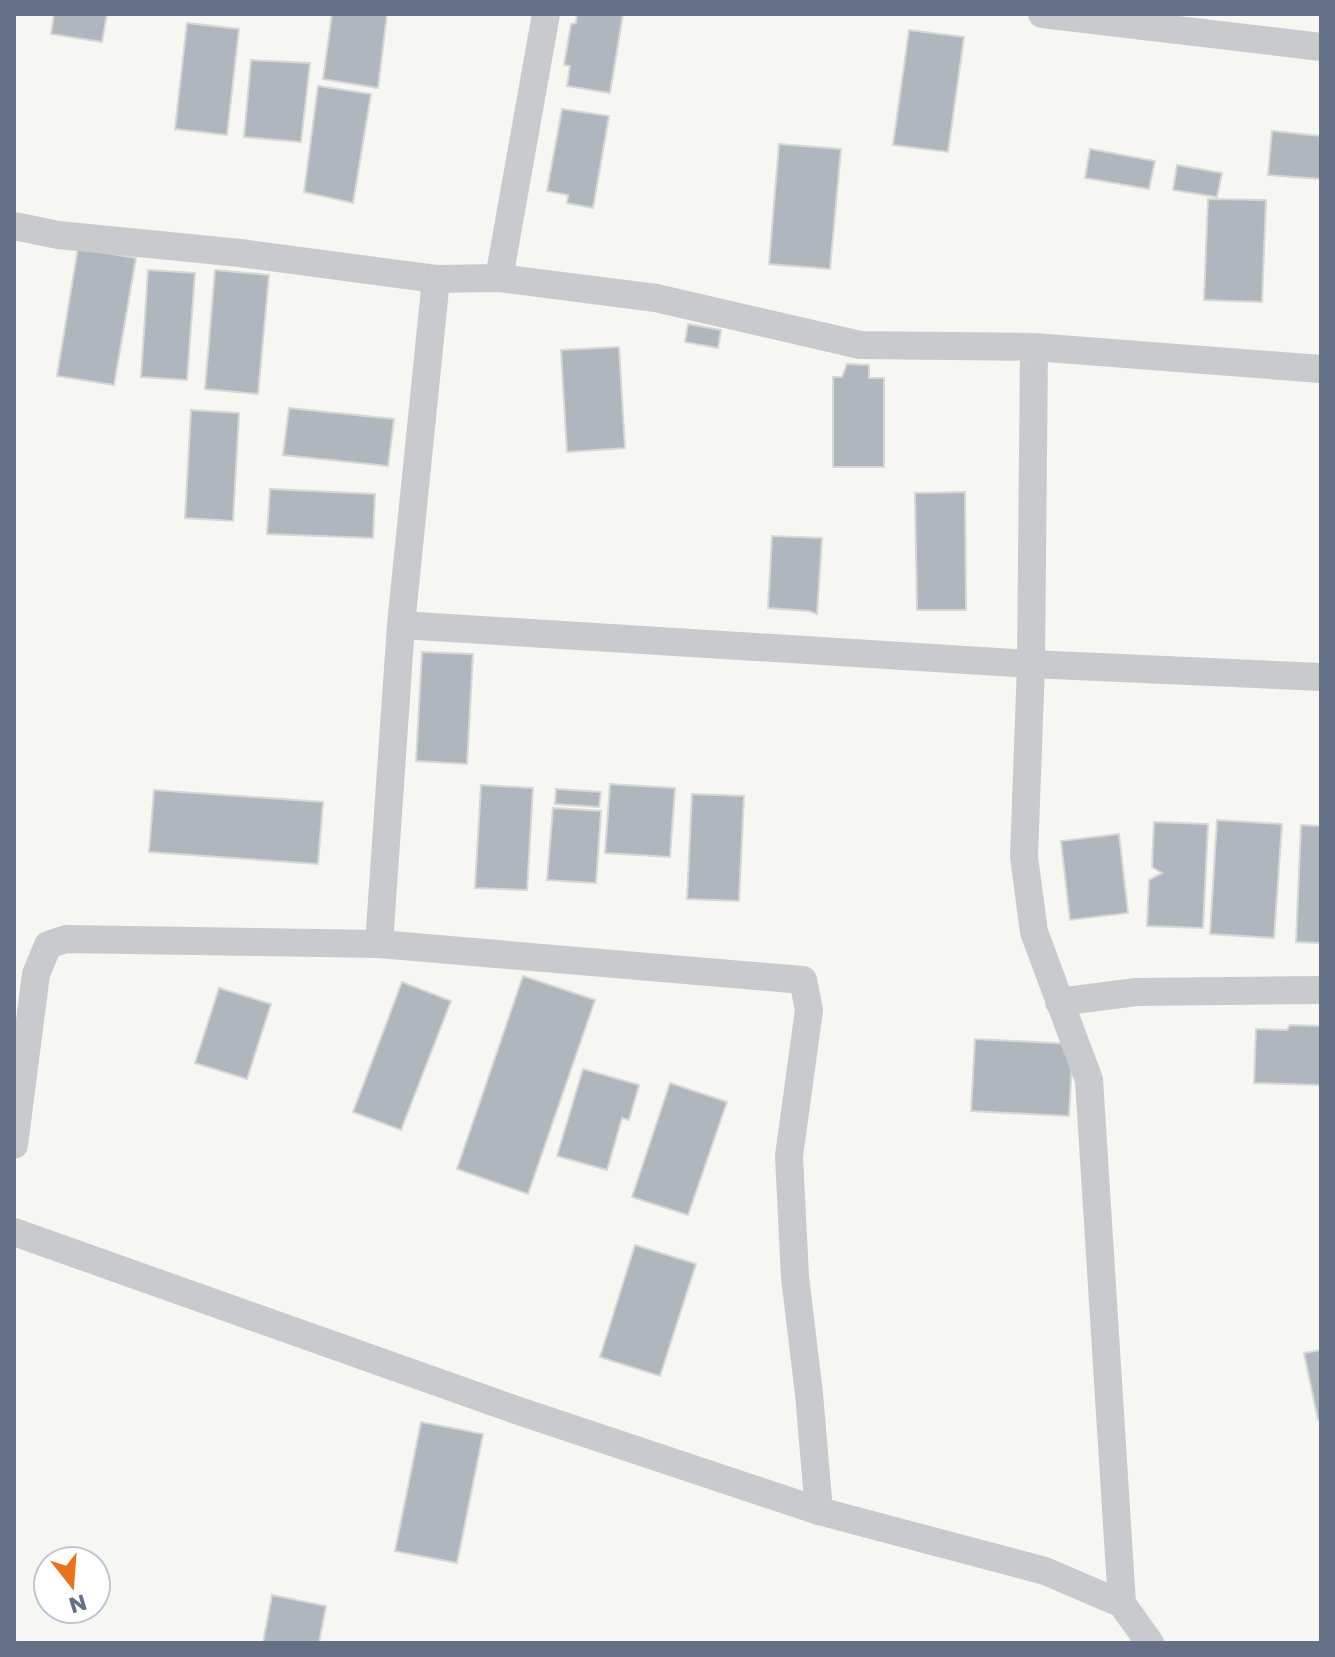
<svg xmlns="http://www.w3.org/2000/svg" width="1335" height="1657" font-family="Poppins,sans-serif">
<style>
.building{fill:#b0b6bd;stroke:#d7d8d5;stroke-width:2}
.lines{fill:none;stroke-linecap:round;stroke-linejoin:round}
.street{stroke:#c8cace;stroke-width:28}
</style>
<rect width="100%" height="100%" fill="#f6f6f2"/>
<!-- building -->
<g class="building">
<path d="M54 14H107L102 42 51 34Z"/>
<path d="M332 14H387L378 88 323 79Z"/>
<path d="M577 14H623L610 93 567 86 570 66 564 65 571 24 576 23Z"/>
<path d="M187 23 239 29 227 135 175 129Z"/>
<path d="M909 30 964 37 948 152 893 145Z"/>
<path d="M251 60 310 63 301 142 244 137Z"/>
<path d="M318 86 371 94 353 203 304 192Z"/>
<path d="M562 109 609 116 593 208 567 203 568 195 547 191Z"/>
<path d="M1272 131 1321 136V179L1268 175Z"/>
<path d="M779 144 841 149 830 269 769 264Z"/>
<path d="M1090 149 1155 161 1149 189 1085 178Z"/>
<path d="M1177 165 1222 173 1217 197 1173 190Z"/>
<path d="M1208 199 1266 200 1262 302 1204 300Z"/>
<path d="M78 248 136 258 114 385 57 376Z"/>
<path d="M148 270 195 273 187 380 141 377Z"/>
<path d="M215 270 269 275 258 394 205 389Z"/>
<path d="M688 324 721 330 718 348 685 342Z"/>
<path d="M619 347 625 448 567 452 561 350Z"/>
<path d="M847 364 869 365V378H884V467H833V377H842Z"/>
<path d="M289 408 394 419 388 466 283 455Z"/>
<path d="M191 410 239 413 233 521 185 518Z"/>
<path d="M270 489 375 494 373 538 267 534Z"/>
<path d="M965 492 966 610H917L915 493Z"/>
<path d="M772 536 822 538 817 614 809 611 768 608Z"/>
<path d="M422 652 473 654 467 764 416 761Z"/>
<path d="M610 784 675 788 670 857 605 853Z"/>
<path d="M481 785 533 788 527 890 475 888Z"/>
<path d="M556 789 601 792 599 807 555 804Z"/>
<path d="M154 790 323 802 318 864 149 852Z"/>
<path d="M692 794 744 796 739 901 687 899Z"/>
<path d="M553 808 601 811 596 883 547 880Z"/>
<path d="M1217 820 1282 824 1274 938 1210 934Z"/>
<path d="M1154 822 1208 824 1203 928 1147 926 1149 880 1162 873 1152 867Z"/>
<path d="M1301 825 1321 826V943L1296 942Z"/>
<path d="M1119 834 1128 913 1070 920 1061 841Z"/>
<path d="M523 976 595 1000 528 1194 457 1169Z"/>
<path d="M402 982 451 1001 401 1130 353 1112Z"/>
<path d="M219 988 271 1004 247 1079 195 1063Z"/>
<path d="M1290 1025 1321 1026V1085L1254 1083 1256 1029 1287 1030Z"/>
<path d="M975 1039 1073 1044 1069 1116 971 1111Z"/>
<path d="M583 1069 639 1085 629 1120 622 1118 607 1170 557 1156Z"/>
<path d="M670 1083 727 1102 688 1215 632 1197Z"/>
<path d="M635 1245 696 1264 660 1376 600 1357Z"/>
<path d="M1321 1350V1419L1318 1420 1304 1353Z"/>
<path d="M421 1422 483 1434 457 1563 395 1551Z"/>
<path d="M272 1595 326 1606 319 1643H263Z"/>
</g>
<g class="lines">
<!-- street -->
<g class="street">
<path d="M1042 14 1321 47"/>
<path d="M14 226 58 235 240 253 436 279 499 278 656 298 860 345 1034 347 1031 664 1024 857 1034 932 1089 1080 1122 1604"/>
<path d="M499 278 546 14"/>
<path d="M1034 347 1321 369"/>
<path d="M401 625 1031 664 1321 677"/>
<path d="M379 944 401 625 436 279"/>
<path d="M1059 1002 1136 992 1321 990"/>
<path d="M14 1145 36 974 48 945 66 939 379 944 803 980 809 1010 789 1156 795 1277 809 1394 819 1511"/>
<path d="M14 1232 516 1410 819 1511 1045 1571 1122 1604 1150 1643"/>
</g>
</g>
<!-- border -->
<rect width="1335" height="1657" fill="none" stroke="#637085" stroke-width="32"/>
<!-- north arrow -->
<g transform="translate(72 1585) rotate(163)"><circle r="38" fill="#ffffff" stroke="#c1c6ce" stroke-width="2"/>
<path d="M0-6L14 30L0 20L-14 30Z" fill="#ec711c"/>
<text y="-12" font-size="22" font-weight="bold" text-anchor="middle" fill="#637085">N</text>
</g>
</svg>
